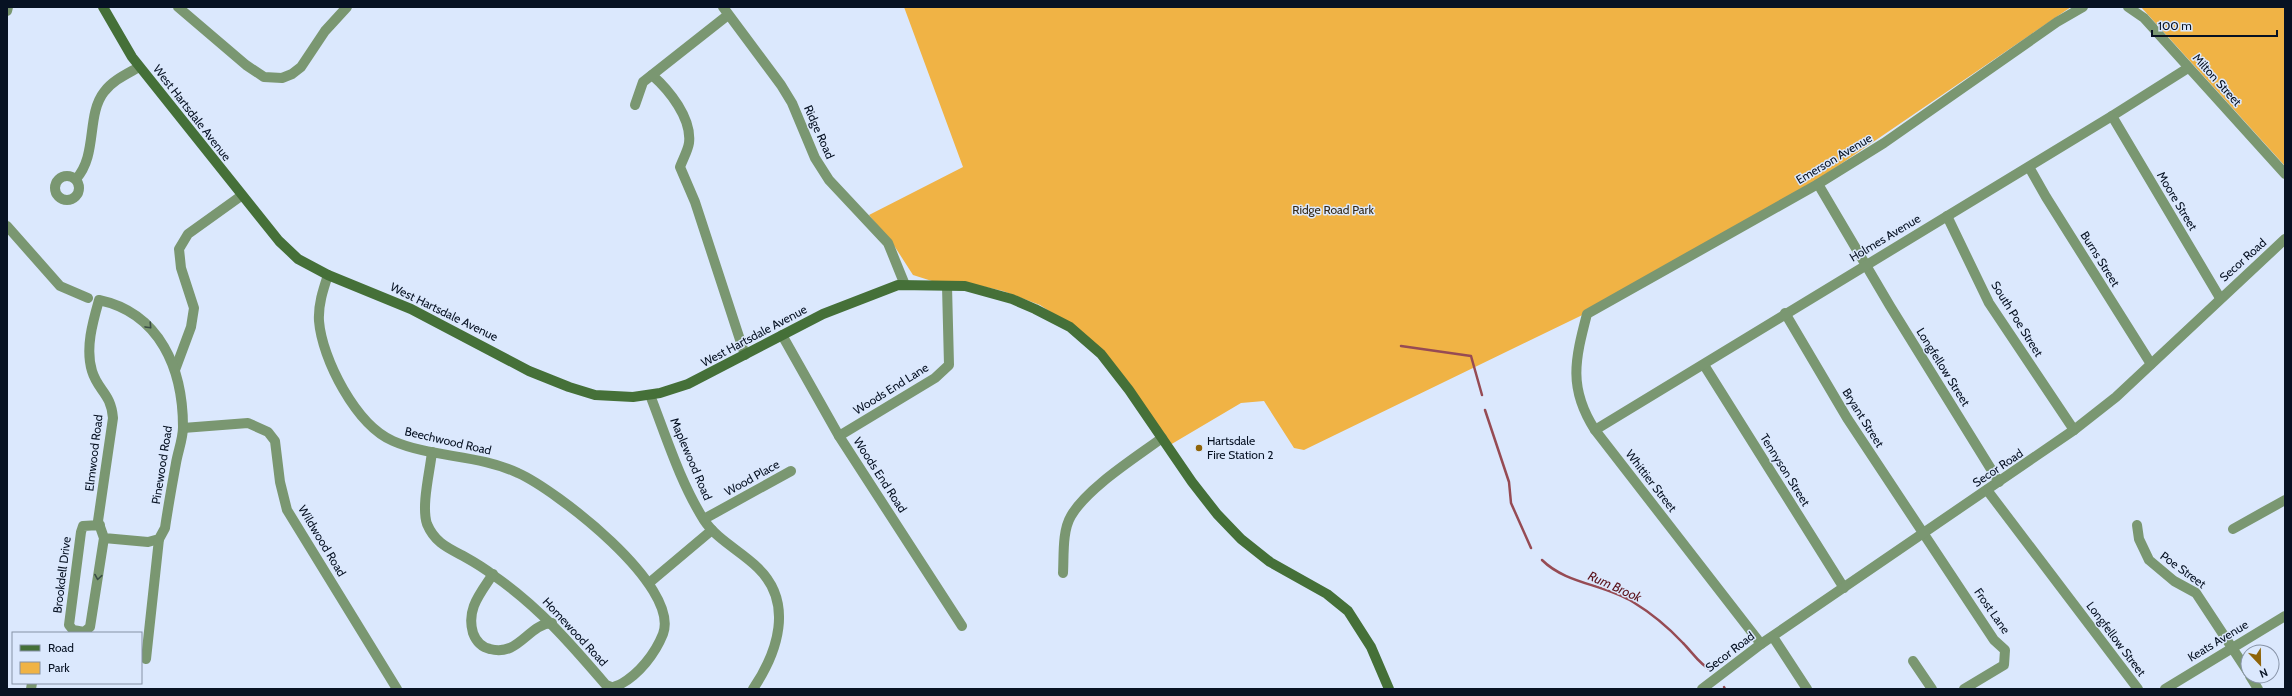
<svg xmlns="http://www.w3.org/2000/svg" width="2292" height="696" font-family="Cabin,sans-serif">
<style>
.green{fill:#f0b345}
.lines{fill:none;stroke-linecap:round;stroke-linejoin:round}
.stream{stroke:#964b54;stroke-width:2.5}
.minor{stroke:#7a9771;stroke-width:10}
.tertiary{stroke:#7a9771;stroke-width:10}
.secondary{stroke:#457038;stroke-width:10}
.oneway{stroke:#3b4e46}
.poi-dot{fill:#8e640a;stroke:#dbe8fd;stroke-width:1.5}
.labels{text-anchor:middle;stroke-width:3;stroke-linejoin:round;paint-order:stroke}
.street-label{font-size:12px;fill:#071223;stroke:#dbe8fd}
.park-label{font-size:12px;fill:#342816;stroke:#dbe8fd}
.poi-label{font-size:12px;fill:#071223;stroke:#dbe8fd;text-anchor:start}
.water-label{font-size:13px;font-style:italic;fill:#5c141d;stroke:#dbe8fd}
</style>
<rect width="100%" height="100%" fill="#dbe8fd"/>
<!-- green -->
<g class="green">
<path d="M904 7H2071L1813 183 1601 306 1304 450 1294 448 1264 401 1241 403 1170 445 1128 381 1069 324 1040 305 1003 291 972 284 935 282 913 275 895 247 869 215 963 167Z"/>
<path d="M2141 7H2285V166Z"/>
</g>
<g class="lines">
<!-- stream -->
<g class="stream">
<path d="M1401 346 1471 356 1482 395"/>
<path d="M1485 410 1509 482 1511 503 1531 548"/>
<path d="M1542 560C1566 584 1604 584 1633 602 1651 613 1668 627 1683 643 1692 652 1700 665 1711 670"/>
<path d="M1724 687 1725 689"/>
</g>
<!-- minor -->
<g class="minor">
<path d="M2128 7 2144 18 2285 174"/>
<path d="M7 11 8 7"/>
<path d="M652 75C669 90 692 118 689 143 688 150 683 159 680 167L695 202 745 355"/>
<path d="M635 105 643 82 728 15"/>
<path d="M2112 116 2220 298"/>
<path d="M2029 167 2046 197 2151 364"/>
<circle cx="67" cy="188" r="12"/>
<path d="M76 179C98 155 86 115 104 92 113 80 127 74 139 67"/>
<path d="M1818 184 1890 306 1999 482"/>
<path d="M1947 216 1989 303 2074 430"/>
<path d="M7 226 60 286 88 298"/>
<path d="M328 275C323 290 318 305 319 321 322 359 356 425 393 441 432 458 478 454 518 473 556 490 681 586 663 634 655 654 639 674 621 684 617 686 613 686 610 689"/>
<path d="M1785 313 1847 418 1994 640 2005 650 2004 665 1964 689"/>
<path d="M782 335 839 436 962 626"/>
<path d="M1704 365 1844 588"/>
<path d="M175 370 191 327 194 308 181 268 179 249 188 234 241 196"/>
<path d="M650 395C666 436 680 482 704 520 717 540 741 551 758 568 794 603 778 652 753 689"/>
<path d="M183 428 248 423 268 432 275 441 280 482 287 510 397 689"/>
<path d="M1595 430 2112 116 2188 68"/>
<path d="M839 436 935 378 949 365 947 286"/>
<path d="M432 452C430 471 421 506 427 524 435 543 448 548 465 557 474 562 484 568 493 575 538 606 570 643 606 685L611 687"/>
<path d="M1987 490 2138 689"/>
<path d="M704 519 791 471"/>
<path d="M100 525 83 526 81 532 69 625 73 630 84 632 90 627 104 538 98 521 113 418C111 393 98 391 92 371 85 348 93 321 99 300 160 313 183 369 183 427 183 439 178 451 176 463 172 485 168 507 165 528L159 539 148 542 104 538"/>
<path d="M2137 525 2139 539 2149 560 2174 581 2196 593 2248 672"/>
<path d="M2233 529 2285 500"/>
<path d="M1063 573C1064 556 1062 531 1071 516 1087 488 1135 458 1162 438"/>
<path d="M493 574C480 594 466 609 473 633 476 641 481 647 490 649 519 657 528 624 552 623"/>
<path d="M649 583 712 530"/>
<path d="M1773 637 1807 689"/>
<path d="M1761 644 1595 430C1568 388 1575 360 1587 314L1818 184 1884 143 2057 22 2083 7"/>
<path d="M146 659 159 539"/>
<path d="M1913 661 1932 689"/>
<path d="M2250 676 2258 689"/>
<path d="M31 689 32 683"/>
<path d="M2165 689 2285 616"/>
</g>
<!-- tertiary -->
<g class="tertiary">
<path d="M178 7 246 65 264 77 282 78 292 74 301 67 325 31 347 7"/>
<path d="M723 7 781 85 792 103 815 158 829 180 888 243 905 285"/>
<path d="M1702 689 1761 644 2074 430 2116 397 2285 239"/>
</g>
<!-- secondary -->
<path class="secondary" d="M103 7 132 57 279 241 298 259 328 275 411 309 529 371 569 387 595 395 633 397 660 393 688 384 823 314 898 285 965 286 1012 299 1035 309 1070 327 1101 354 1129 390 1192 482 1217 514 1241 539 1270 562 1327 594 1348 611 1371 647 1389 689"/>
</g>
<!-- one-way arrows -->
<defs><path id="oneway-chevron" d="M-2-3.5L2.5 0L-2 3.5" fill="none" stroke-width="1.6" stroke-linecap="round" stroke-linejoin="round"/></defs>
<g class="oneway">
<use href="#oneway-chevron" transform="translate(149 326) rotate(47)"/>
<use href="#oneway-chevron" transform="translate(98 577) rotate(99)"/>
</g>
<!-- markers -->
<circle class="poi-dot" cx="1199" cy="448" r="4"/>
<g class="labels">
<!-- street labels -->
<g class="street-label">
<text transform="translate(2217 80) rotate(48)" y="4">Milton Street</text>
<text transform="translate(192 113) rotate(52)" y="4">West Hartsdale Avenue</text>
<text transform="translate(819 132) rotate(66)" y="4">Ridge Road</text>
<text transform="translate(1834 159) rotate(-31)" y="4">Emerson Avenue</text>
<text transform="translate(2177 201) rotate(59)" y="4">Moore Street</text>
<text transform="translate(1885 238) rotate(-31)" y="4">Holmes Avenue</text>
<text transform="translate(2100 259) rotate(58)" y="4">Burns Street</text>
<text transform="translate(2243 260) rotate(-42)" y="4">Secor Road</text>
<text transform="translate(444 312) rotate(26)" y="4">West Hartsdale Avenue</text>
<text transform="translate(2017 319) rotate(58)" y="4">South Poe Street</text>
<text transform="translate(754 336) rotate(-28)" y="4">West Hartsdale Avenue</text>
<text transform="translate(1943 367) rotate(58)" y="4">Longfellow Street</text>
<text transform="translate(891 389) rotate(-32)" y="4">Woods End Lane</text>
<text transform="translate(1863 418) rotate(58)" y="4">Bryant Street</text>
<text transform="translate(448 441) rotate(13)" y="4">Beechwood Road</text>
<text transform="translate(94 453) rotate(-83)" y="4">Elmwood Road</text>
<text transform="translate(691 459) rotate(67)" y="4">Maplewood Road</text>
<text transform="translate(162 465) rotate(-81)" y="4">Pinewood Road</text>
<text transform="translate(1998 468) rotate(-34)" y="4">Secor Road</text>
<text transform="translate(1785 470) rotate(58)" y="4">Tennyson Street</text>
<text transform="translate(880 475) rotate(57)" y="4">Woods End Road</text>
<text transform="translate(752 478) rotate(-29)" y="4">Wood Place</text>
<text transform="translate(1651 481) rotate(52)" y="4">Whittier Street</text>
<text transform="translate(322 541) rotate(59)" y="4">Wildwood Road</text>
<text transform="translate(2183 570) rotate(36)" y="4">Poe Street</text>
<text transform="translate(62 575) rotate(-83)" y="4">Brookdell Drive</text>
<text transform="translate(1992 611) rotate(55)" y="4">Frost Lane</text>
<text transform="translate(575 632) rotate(47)" y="4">Homewood Road</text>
<text transform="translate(2116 639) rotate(53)" y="4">Longfellow Street</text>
<text transform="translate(2218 641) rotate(-31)" y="4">Keats Avenue</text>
<text transform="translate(1730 652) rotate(-37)" y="4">Secor Road</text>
</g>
<!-- park labels -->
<g class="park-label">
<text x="1333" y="214">Ridge Road Park</text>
</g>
<!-- poi labels -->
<g class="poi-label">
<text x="1207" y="445">Hartsdale<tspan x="1207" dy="14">Fire Station 2</tspan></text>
</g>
<!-- water labels -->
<g class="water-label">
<text transform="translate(1615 586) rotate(24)" y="5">Rum Brook</text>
</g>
</g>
<!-- border -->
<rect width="2292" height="696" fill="none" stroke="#071223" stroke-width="16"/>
<!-- legend -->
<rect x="12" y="632" width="130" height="52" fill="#dbe8fd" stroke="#8692a6"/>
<rect x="20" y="645" width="20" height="6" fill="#457038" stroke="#8692a6"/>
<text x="48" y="652" font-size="12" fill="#071223">Road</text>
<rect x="20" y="662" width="20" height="12" fill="#f0b345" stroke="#8692a6"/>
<text x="48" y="672" font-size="12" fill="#071223">Park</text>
<!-- north arrow -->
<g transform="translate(2260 664) rotate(158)"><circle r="19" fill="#dbe8fd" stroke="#8692a6"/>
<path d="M0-3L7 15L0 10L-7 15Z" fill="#8e640a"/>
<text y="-6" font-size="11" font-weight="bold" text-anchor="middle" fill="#071223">N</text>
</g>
<!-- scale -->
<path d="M2152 30v6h125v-6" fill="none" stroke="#071223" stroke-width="2"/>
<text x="2158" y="30" font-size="12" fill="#071223" stroke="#dbe8fd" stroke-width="3" paint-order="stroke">100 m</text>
</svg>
